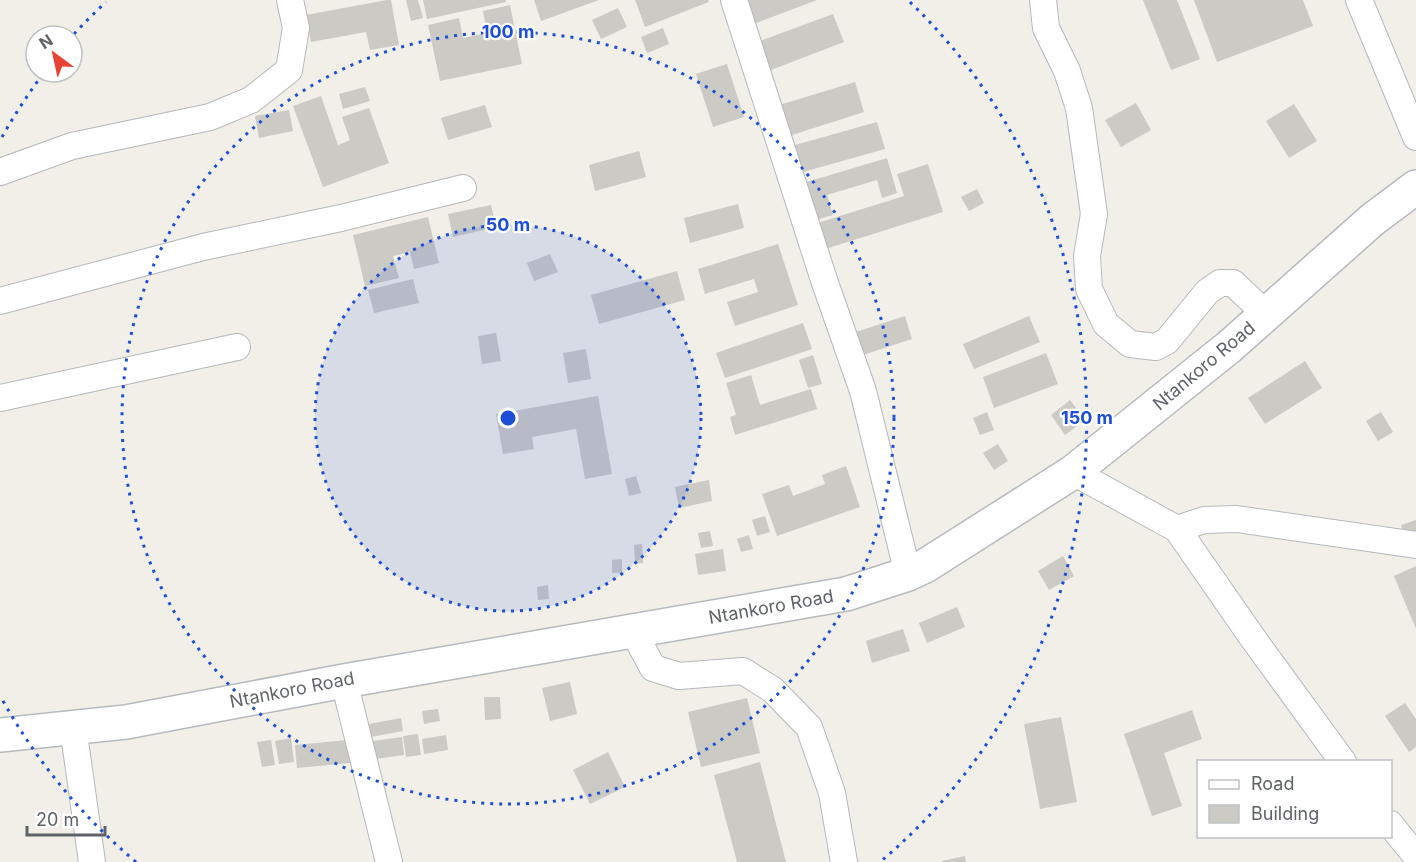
<svg xmlns="http://www.w3.org/2000/svg" width="1416" height="862" font-family="Inter,sans-serif">
<style>
.building{fill:#cccac5}
.lines{fill:none;stroke-linecap:round;stroke-linejoin:round}
.street-casing{stroke:#b5b8bc;stroke-width:28}
.secondary-casing{stroke:#b6babf;stroke-width:36}
.street{stroke:#fff;stroke-width:26}
.secondary{stroke:#fff;stroke-width:33}
.ring{fill:none;stroke:#1d4ed8;stroke-width:3;stroke-dasharray:3 6}
.labels{text-anchor:middle;stroke-width:4.5;stroke-linejoin:round;paint-order:stroke}
.street-label{font-size:18px;fill:#5f6368;stroke:#fff}
.centre{fill:#1d4ed8;stroke:#fff;stroke-width:3}
.ring-label{font-size:18px;text-anchor:middle;font-weight:bold;fill:#1d4ed8;stroke:#fff;stroke-width:4.5;stroke-linejoin:round;paint-order:stroke}
</style>
<rect width="100%" height="100%" fill="#f1efe8"/>
<!-- building -->
<g class="building">
<path d="M387 0H391L399 45 370 50 366 32 311 42 306 15Z"/>
<path d="M406 0H418L423 18 411 21Z"/>
<path d="M423 0H506V2L427 19Z"/>
<path d="M534 0H599L541 21Z"/>
<path d="M635 0H708L709 2 645 27Z"/>
<path d="M741 0H817L751 25Z"/>
<path d="M1143 0H1177L1200 59 1171 70Z"/>
<path d="M1194 0H1303L1313 26 1217 62Z"/>
<path d="M510 5 522 64 440 81 428 25 459 18 463 38 487 33 483 11Z"/>
<path d="M618 8 627 27 601 39 592 20Z"/>
<path d="M833 14 844 42 771 70 760 41Z"/>
<path d="M663 28 669 44 647 53 641 37Z"/>
<path d="M727 64 744 117 713 127 696 74Z"/>
<path d="M855 82 864 112 786 137 776 106Z"/>
<path d="M365 87 370 101 343 109 339 94Z"/>
<path d="M321 96 338 145 350 140 342 117 369 108 389 163 323 187 293 106Z"/>
<path d="M1136 103 1151 130 1121 147 1105 120Z"/>
<path d="M1294 104 1317 141 1289 158 1266 121Z"/>
<path d="M485 105 492 127 448 140 441 118Z"/>
<path d="M289 110 293 131 259 138 255 116Z"/>
<path d="M877 122 885 149 796 174 788 147Z"/>
<path d="M639 151 646 177 595 191 589 165Z"/>
<path d="M887 158 897 193 882 198 877 180 827 195 833 215 812 221 800 184Z"/>
<path d="M928 164 943 212 819 251 811 225 904 196 897 174Z"/>
<path d="M977 189 984 203 969 211 961 197Z"/>
<path d="M738 204 744 228 690 243 684 218Z"/>
<path d="M491 205 496 227 453 237 448 214Z"/>
<path d="M428 217 439 263 414 269 410 252 393 256 399 278 365 286 353 235Z"/>
<path d="M778 244 798 305 735 326 727 302 758 292 754 279 705 294 698 269Z"/>
<path d="M550 254 558 272 534 281 527 263Z"/>
<path d="M677 271 685 300 599 324 591 295Z"/>
<path d="M413 279 419 303 374 313 368 290Z"/>
<path d="M905 316 912 339 863 355 856 332Z"/>
<path d="M1029 316 1040 342 974 369 963 344Z"/>
<path d="M803 323 812 349 725 378 716 353Z"/>
<path d="M496 333 501 361 482 364 478 336Z"/>
<path d="M586 349 591 379 568 383 563 353Z"/>
<path d="M1046 353 1058 384 994 408 983 377Z"/>
<path d="M813 355 822 384 808 388 799 360Z"/>
<path d="M1305 361 1322 388 1265 424 1248 398Z"/>
<path d="M751 375 760 405 811 389 817 409 735 435 730 417 736 415 726 383Z"/>
<path d="M598 396 612 474 585 479 576 429 532 437 534 449 503 454 496 414Z"/>
<path d="M1070 400 1085 420 1065 435 1051 415Z"/>
<path d="M987 412 994 430 980 435 973 418Z"/>
<path d="M1381 412 1393 432 1378 441 1366 421Z"/>
<path d="M998 444 1008 461 994 470 983 453Z"/>
<path d="M846 466 860 507 777 536 762 494 789 485 793 496 825 484 822 475Z"/>
<path d="M636 476 641 493 629 496 625 479Z"/>
<path d="M709 480 712 501 679 508 675 487Z"/>
<path d="M765 516 770 532 757 536 752 520Z"/>
<path d="M1416 520V536L1406 539 1401 525Z"/>
<path d="M710 531 713 546 701 548 698 533Z"/>
<path d="M749 535 753 549 741 552 737 539Z"/>
<path d="M642 544 643 563 635 564 634 545Z"/>
<path d="M723 549 726 571 698 575 695 554Z"/>
<path d="M1063 556 1074 576 1049 590 1038 571Z"/>
<path d="M622 559V573H612V560Z"/>
<path d="M1416 566V629L1394 576Z"/>
<path d="M548 585 549 599 538 600 537 587Z"/>
<path d="M957 607 965 627 927 643 919 623Z"/>
<path d="M903 629 910 651 872 663 866 641Z"/>
<path d="M570 682 577 714 550 721 542 688Z"/>
<path d="M484 697H500L501 719 485 720Z"/>
<path d="M747 698 760 753 701 767 688 712Z"/>
<path d="M1405 703 1416 719V747L1409 752 1385 716Z"/>
<path d="M438 709 440 721 424 724 422 711Z"/>
<path d="M1192 710 1202 739 1164 753 1182 806 1152 816 1124 734Z"/>
<path d="M1061 717 1077 802 1040 809 1024 724Z"/>
<path d="M401 718 403 731 371 737 369 724Z"/>
<path d="M418 734 421 755 406 757 403 736Z"/>
<path d="M446 735 448 750 424 754 422 739Z"/>
<path d="M402 737 404 755 375 759 373 741Z"/>
<path d="M291 738 294 762 279 764 275 741Z"/>
<path d="M271 740 275 765 262 767 257 742Z"/>
<path d="M348 740 350 763 297 768 295 745Z"/>
<path d="M608 752 625 787 590 804 573 770Z"/>
<path d="M760 762 786 862H737L714 775Z"/>
<path d="M965 856 966 862H942V861Z"/>
</g>
<g class="lines">
<defs>
<g id="street">
<path d="M734 0 824 280 863 391 908 574"/>
<path d="M1043 0 1046 28 1067 71 1079 108 1094 214 1087 256 1089 289 1106 324 1130 344 1156 347 1167 341 1207 292 1220 283H1233L1266 314"/>
<path d="M1359 0 1416 137"/>
<path d="M0 172 72 146 210 117 251 100 289 70 296 28 290 0"/>
<path d="M0 301 203 247 341 218 463 188"/>
<path d="M0 398 237 347"/>
<path d="M1073 472 1177 529 1252 637 1343 762"/>
<path d="M1177 529 1204 520 1237 519 1416 545"/>
<path d="M633 631 653 668 679 676 743 671 773 690 809 727 832 793 844 862"/>
<path d="M344 681 389 862"/>
<path d="M73 727 92 862"/>
<path d="M1390 824 1416 856"/>
</g>
<path id="secondary" d="M0 735 126 722 344 681 846 594 908 574 925 566 1073 472 1229 347 1372 220 1416 187"/>
</defs>
<!-- street casing -->
<use href="#street" class="street-casing"/>
<!-- secondary casing -->
<use href="#secondary" class="secondary-casing"/>
<!-- street -->
<use href="#street" class="street"/>
<!-- secondary -->
<use href="#secondary" class="secondary"/>
</g>
<!-- distance rings -->
<circle cx="508" cy="418" r="193" fill="#1d4ed8" fill-opacity=".12"/>
<g class="ring">
<circle cx="508" cy="418" r="193"/>
<circle cx="508" cy="418" r="386"/>
<path d="M136 862A579 579 0 0 1 2 699M2 137A579 579 0 0 1 43 74M74 34A579 579 0 0 1 106 2M910 2A579 579 0 0 1 880 862"/>
</g>
<g class="labels">
<!-- street labels -->
<g class="street-label">
<text transform="translate(1204 366) rotate(-40)" y="6">Ntankoro Road</text>
<text transform="translate(771 607) rotate(-10)" y="6">Ntankoro Road</text>
<text transform="translate(292 690) rotate(-11)" y="6">Ntankoro Road</text>
</g>
</g>
<circle cx="508" cy="418" r="9" class="centre"/>
<g class="ring-label">
<text x="508" y="38">100 m</text>
<text x="508" y="231">50 m</text>
<text x="1087" y="424">150 m</text>
</g>
<!-- legend -->
<rect x="1197" y="760" width="195" height="78" fill="#ffffff" stroke="#bfc1c3" stroke-width="1.5"/>
<rect x="1209" y="780" width="30" height="9" fill="#ffffff" stroke="#bfc1c3" stroke-width="1.5"/>
<text x="1251" y="790" font-size="18" fill="#5f6368">Road</text>
<rect x="1209" y="805" width="30" height="18" fill="#cccac5" stroke="#bfc1c3" stroke-width="1.5"/>
<text x="1251" y="820" font-size="18" fill="#5f6368">Building</text>
<!-- north arrow -->
<g transform="translate(54 54) rotate(327)"><circle r="28" fill="#ffffff" stroke="#bfc1c3" stroke-width="1.5"/>
<path d="M0-4.5L10 22L0 15L-10 22Z" fill="#ea4335"/>
<text y="-9" font-size="16" font-weight="bold" text-anchor="middle" fill="#5f6368">N</text>
</g>
<!-- scale -->
<path d="M27 826v9h78v-9" fill="none" stroke="#5f6368" stroke-width="3"/>
<text x="36" y="826" font-size="18" fill="#5f6368" stroke="#ffffff" stroke-width="4.5" paint-order="stroke">20 m</text>
</svg>
